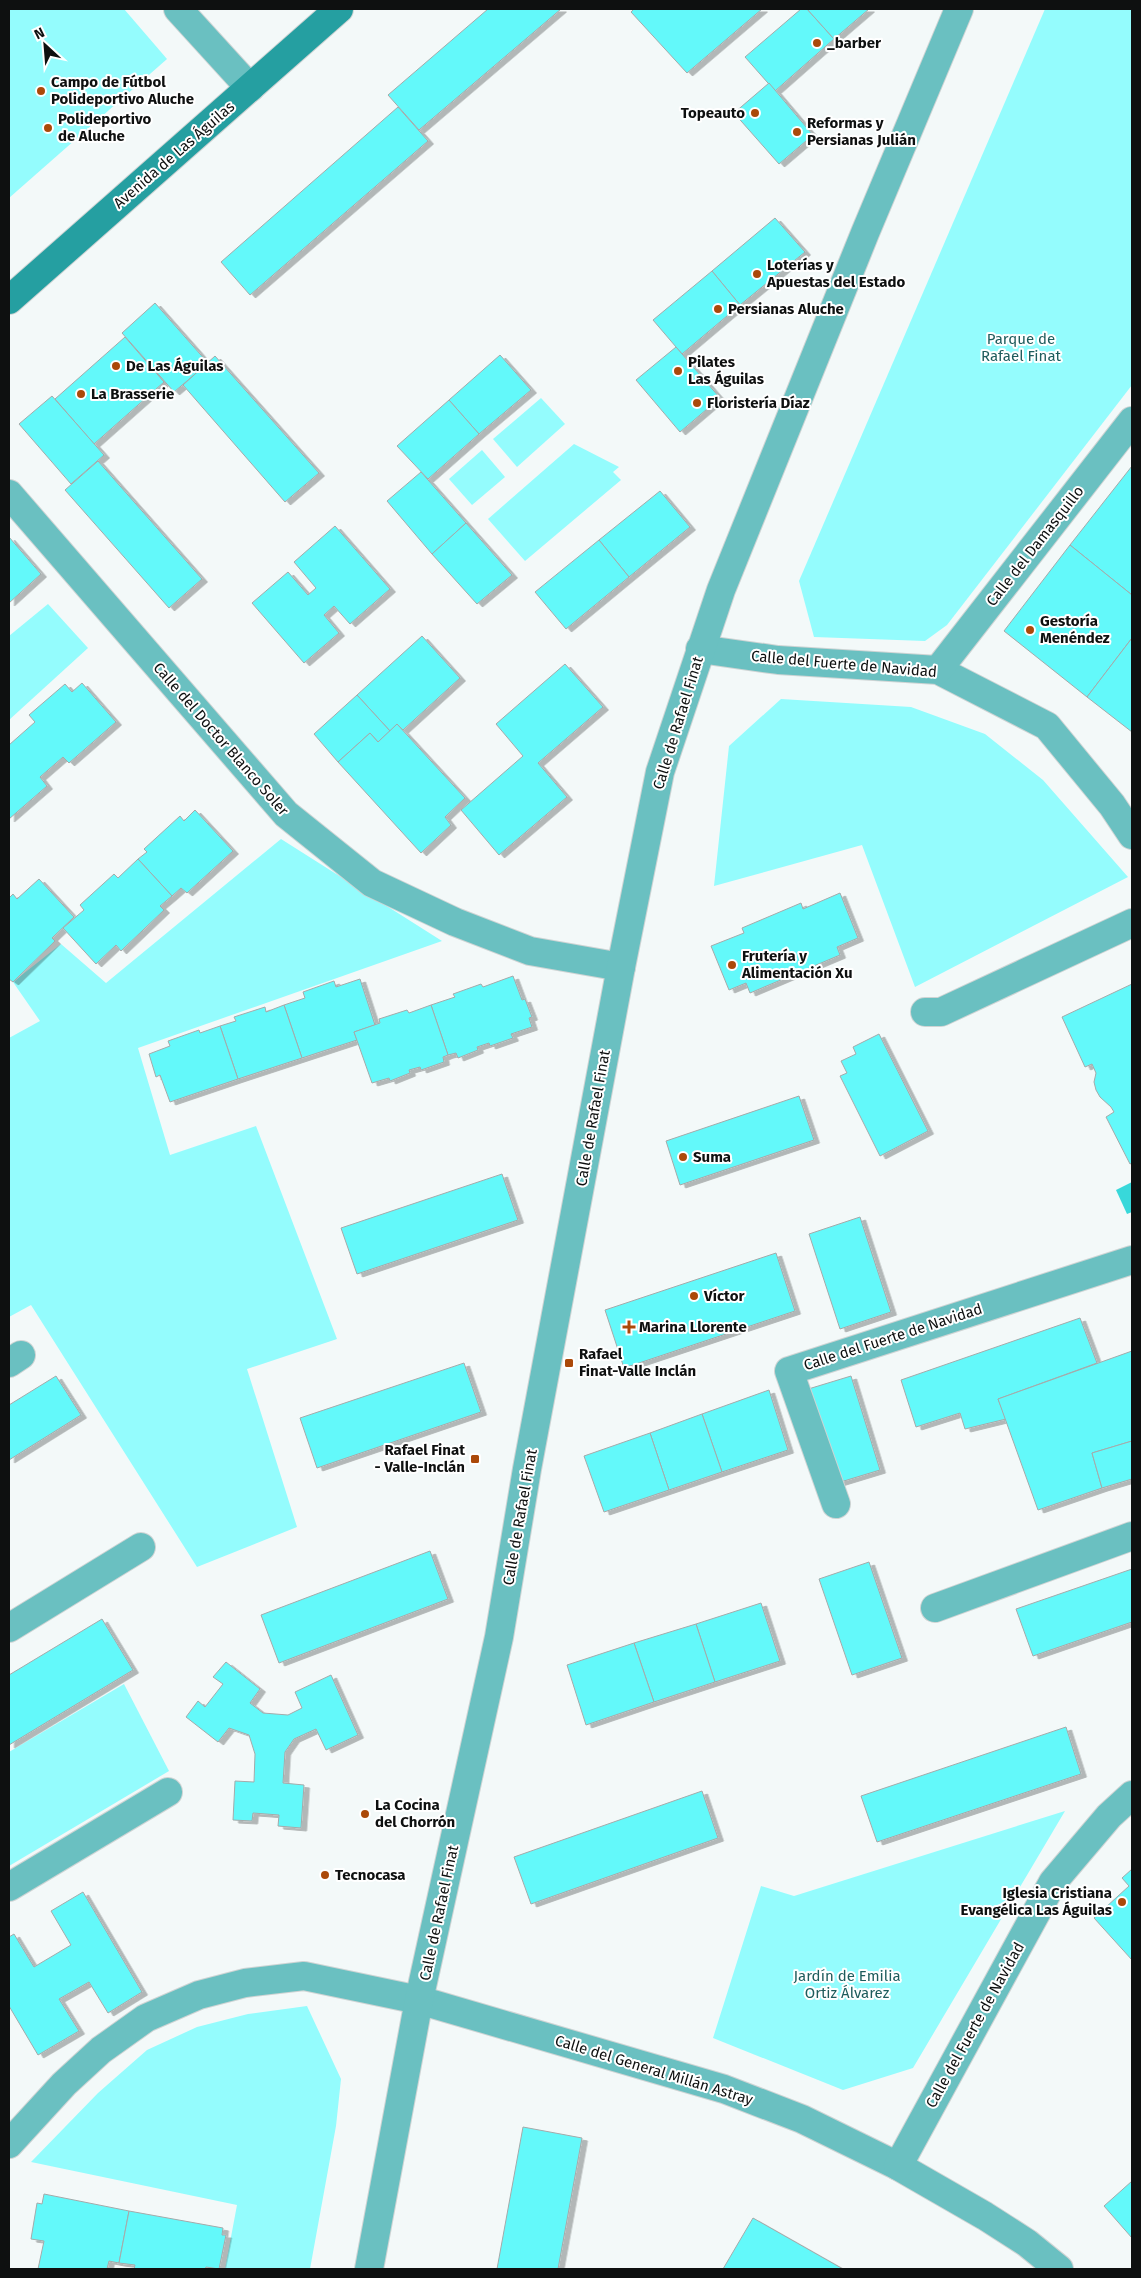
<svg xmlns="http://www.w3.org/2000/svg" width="1141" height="2278" font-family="'Fira Sans',sans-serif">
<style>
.green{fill:#94fcfd}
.water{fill:#38d8da}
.building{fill:#63f9fa;stroke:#a4aaaa;filter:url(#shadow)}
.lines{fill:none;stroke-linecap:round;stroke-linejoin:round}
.street-casing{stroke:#ced4d4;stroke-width:30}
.secondary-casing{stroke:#ced4d4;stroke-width:30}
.street{stroke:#6ac0c1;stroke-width:28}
.secondary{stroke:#259fa1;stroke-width:28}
.poi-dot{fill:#ab4909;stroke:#fff;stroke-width:2}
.labels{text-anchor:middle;stroke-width:4;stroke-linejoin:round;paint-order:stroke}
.poi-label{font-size:15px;font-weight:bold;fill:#0e1010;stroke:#fff;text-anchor:start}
.street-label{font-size:15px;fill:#0e1010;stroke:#fff}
.park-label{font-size:15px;fill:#1d5c5c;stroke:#fff}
</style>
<defs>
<filter id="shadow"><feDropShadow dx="5.5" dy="3" stdDeviation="0" flood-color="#0004"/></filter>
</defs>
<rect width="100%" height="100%" fill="#f3f9f9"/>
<!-- green -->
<g class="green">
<path d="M9 9H124L167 59 9 198Z"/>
<path d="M1045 9H1132V385L947 625 925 641 814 637 799 581Z"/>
<path d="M541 398 565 424 517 467 493 439Z"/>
<path d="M574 444 619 467 613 472 621 480 525 561 488 519Z"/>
<path d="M482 450 505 477 472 505 449 479Z"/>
<path d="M48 604 88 648 9 720V636Z"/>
<path d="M781 699 911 707 985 734 1043 780 1128 877 915 987 862 845 714 886 729 746Z"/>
<path d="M281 839 442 941 138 1048 170 1155 256 1126 337 1339 247 1369 297 1527 197 1567 31 1305 9 1317V1038L40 1021 13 982 61 944 106 983Z"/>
<path d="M124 1684 169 1771 9 1866V1752Z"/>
<path d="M1065 1811 913 2068 843 2090 713 2038 761 1886 794 1896Z"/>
<path d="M307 2006 341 2079 336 2126 310 2269H225L237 2205 31 2162 98 2093 147 2050 197 2027 248 2014Z"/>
</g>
<!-- water -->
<path class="water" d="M1132 1182V1212L1127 1214 1116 1190Z"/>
<!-- building -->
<g class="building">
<path d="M488 9H561L419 130 388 95Z"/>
<path d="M634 9H762L687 73 631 12Z"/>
<path d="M801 9H807L834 39 775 91 745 57Z"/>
<path d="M807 9H869L834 39Z"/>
<path d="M769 83 813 135 779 164 734 113Z"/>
<path d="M398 107 428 141 250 295 221 262Z"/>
<path d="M775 218 805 252 740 305 712 271Z"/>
<path d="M712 271 740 305 682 354 653 320Z"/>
<path d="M155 303 208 363 174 392 122 333Z"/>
<path d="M125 337 164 382 94 444 55 399Z"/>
<path d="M676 347 720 398 680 432 636 380Z"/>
<path d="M500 355 531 390 479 434 449 400Z"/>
<path d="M215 356 319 473 285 502 183 385Z"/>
<path d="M52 396 104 455 71 484 19 424Z"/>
<path d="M449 400 479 434 428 479 397 446Z"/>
<path d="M98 461 202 579 169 608 65 490Z"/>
<path d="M1132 466V595L1070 545Z"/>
<path d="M421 472 466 523 432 554 387 501Z"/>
<path d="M660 491 690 527 629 577 599 540Z"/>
<path d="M466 523 512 575 477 604 432 554Z"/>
<path d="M335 526 390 589 350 624 334 606 324 615 339 633 304 663 252 603 288 572 308 595 316 588 294 562Z"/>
<path d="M9 537 41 574 9 603Z"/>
<path d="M599 540 629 577 566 629 535 592Z"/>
<path d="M1070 545 1132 595V638L1087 697 1004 631Z"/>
<path d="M422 636 460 678 403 730 397 724 390 731 357 695Z"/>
<path d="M1132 638V732L1087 697Z"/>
<path d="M565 664 603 707 538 763 567 797 499 855 461 810 523 756 496 724Z"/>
<path d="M82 683 116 722 69 763 63 757 40 777 47 786 9 819V745L35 722 29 715 65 684 72 692Z"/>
<path d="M357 695 390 731 378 742 370 733 338 762 314 734Z"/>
<path d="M397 724 465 798 445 817 451 825 421 853 338 762 370 733 378 742Z"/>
<path d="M195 810 233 851 187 893 181 888 172 896 138 859 147 852 144 849 180 816 184 821Z"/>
<path d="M138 859 172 896 160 906 164 910 121 951 116 945 96 964 63 928 84 910 80 905 114 874 118 878Z"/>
<path d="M39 879 74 917 52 938 55 941 13 982 9 979V898L13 894 17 899Z"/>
<path d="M840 893 858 938 837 947 840 955 750 993 746 983 729 990 711 946 744 933 742 928 801 903 803 909Z"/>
<path d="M513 976 522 1000 525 999 532 1017 529 1018 532 1027 511 1034 513 1038 490 1046 489 1043 477 1047 478 1050 458 1058 456 1053 448 1055 431 1005 455 997 453 994 481 984 483 987Z"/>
<path d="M360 979 375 1025 354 1032 357 1040 302 1058 284 1005 305 998 303 992 334 981 336 987Z"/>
<path d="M1132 984V1163L1130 1164 1106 1117 1114 1112 1111 1107 1100 1097 1096 1090 1094 1082 1096 1073 1092 1064 1085 1067 1062 1017Z"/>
<path d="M284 1005 302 1058 238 1079 220 1026 236 1021 234 1017 265 1007 266 1012Z"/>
<path d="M431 1005 448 1055 443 1057 444 1062 421 1070 420 1067 409 1070 410 1073 390 1081 389 1078 372 1083 354 1032 380 1023 379 1019 407 1010 409 1013Z"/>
<path d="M220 1026 238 1079 170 1102 160 1075 156 1077 149 1054 170 1046 168 1041 199 1030 200 1033Z"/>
<path d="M879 1034 928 1131 880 1156 840 1076 847 1073 841 1061 856 1054 853 1047Z"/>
<path d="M799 1096 814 1140 680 1185 666 1141Z"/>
<path d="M502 1174 518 1220 357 1274 341 1228Z"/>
<path d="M860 1217 891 1312 840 1329 809 1234Z"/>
<path d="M776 1253 795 1311 624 1368 605 1310Z"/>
<path d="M1080 1318 1097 1363 998 1399 1006 1419 965 1429 960 1413 916 1427 901 1380Z"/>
<path d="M1132 1351V1441L1092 1453 1102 1488 1038 1510 998 1399Z"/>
<path d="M464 1363 481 1412 317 1468 300 1418Z"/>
<path d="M56 1376 81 1415 9 1460V1405Z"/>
<path d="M851 1376 880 1470 834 1484 805 1390Z"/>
<path d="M769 1390 788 1450 722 1472 702 1414Z"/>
<path d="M702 1414 722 1472 669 1490 650 1433Z"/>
<path d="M650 1433 669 1490 604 1512 584 1456Z"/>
<path d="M1132 1441V1479L1102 1488 1092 1453Z"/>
<path d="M430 1551 448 1599 279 1663 261 1615Z"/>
<path d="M869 1562 902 1658 852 1675 819 1579Z"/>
<path d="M1132 1569V1622L1033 1656 1016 1609Z"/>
<path d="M761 1603 780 1661 715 1682 696 1624Z"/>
<path d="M102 1619 133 1670 9 1745V1675Z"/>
<path d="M696 1624 715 1682 654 1702 634 1643Z"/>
<path d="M634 1643 654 1702 586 1725 567 1665Z"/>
<path d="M226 1662 260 1689 250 1703 263 1713 288 1715 302 1708 295 1692 331 1675 358 1735 326 1750 316 1729 294 1739 285 1752 283 1783 304 1785 301 1828 278 1826 279 1815 253 1813 252 1821 233 1820 235 1781 254 1782 255 1754 249 1735 229 1728 218 1742 186 1717 198 1701 205 1707 223 1684 213 1677Z"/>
<path d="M1066 1727 1081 1774 877 1842 861 1796Z"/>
<path d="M702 1791 718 1838 531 1904 514 1857Z"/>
<path d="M1132 1869V1960L1094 1918 1129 1886 1122 1878Z"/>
<path d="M83 1892 142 1992 108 2013 89 1982 59 1999 79 2031 38 2055 9 2006V1937L14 1934 34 1967 71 1945 51 1911Z"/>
<path d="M523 2127 582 2138 558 2269H497Z"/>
<path d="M1132 2181V2238L1104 2206Z"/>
<path d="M44 2194 129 2211 119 2263 109 2261 107 2269H38L44 2241 31 2239 37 2203 42 2204Z"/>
<path d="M129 2211 223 2228 222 2235H226L219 2269 206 2267 205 2269H134L135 2265 119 2263Z"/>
<path d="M753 2218 843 2269H723Z"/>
</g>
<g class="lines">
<defs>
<g id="street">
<path d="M178 9 250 88"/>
<path d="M9 494 286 814 372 883 455 922 530 951 621 967"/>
<path d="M700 649 778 660 938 670 1047 726 1112 805 1132 835"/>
<path d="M938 670 1132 421"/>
<path d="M925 1012H941L1132 923"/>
<path d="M9 1363 21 1355"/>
<path d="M836 1504 789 1371 1132 1260"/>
<path d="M935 1608 1132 1536"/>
<path d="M9 1628 141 1547"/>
<path d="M9 1887 168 1792"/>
<path d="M9 2144 64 2084 101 2050 146 2018 199 1995 245 1983 304 1976 419 2000 724 2089 802 2119 898 2166 985 2216 1027 2243 1059 2269"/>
<path d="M898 2166 1053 1882 1109 1816 1132 1795"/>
<path d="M369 2269 419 2000 499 1637 527 1469 621 967 660 772 721 590 865 233 959 9"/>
</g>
<path id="secondary" d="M9 300 339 9"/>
</defs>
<!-- street casing -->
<use href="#street" class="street-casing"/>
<!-- secondary casing -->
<use href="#secondary" class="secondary-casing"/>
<!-- street -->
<use href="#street" class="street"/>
<!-- secondary -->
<use href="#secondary" class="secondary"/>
</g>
<!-- markers -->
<g class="poi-dot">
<circle cx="817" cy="43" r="5"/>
<circle cx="41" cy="91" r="5"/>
<circle cx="755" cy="113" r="5"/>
<circle cx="48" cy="128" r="5"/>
<circle cx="797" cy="132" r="5"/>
<circle cx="757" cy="274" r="5"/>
<circle cx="718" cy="309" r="5"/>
<circle cx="116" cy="366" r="5"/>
<circle cx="678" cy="371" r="5"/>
<circle cx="81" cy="394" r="5"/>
<circle cx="697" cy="403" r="5"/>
<circle cx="1030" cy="630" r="5"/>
<circle cx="732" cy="965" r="5"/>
<circle cx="683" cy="1157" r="5"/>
<circle cx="694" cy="1296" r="5"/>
<path d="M626.5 1319.5h5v5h5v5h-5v5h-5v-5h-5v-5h5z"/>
<rect x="564" y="1358" width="10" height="10" rx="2.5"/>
<rect x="470" y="1454" width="10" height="10" rx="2.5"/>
<circle cx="365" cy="1814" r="5"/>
<circle cx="325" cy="1875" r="5"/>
<circle cx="1122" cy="1902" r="5"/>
</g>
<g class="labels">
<!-- poi labels -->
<g class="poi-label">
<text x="827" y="48">_barber</text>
<text x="51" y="87">Campo de Fútbol<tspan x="51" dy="17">Polideportivo Aluche</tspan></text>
<text x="745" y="118" text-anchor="end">Topeauto</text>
<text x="58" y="124">Polideportivo<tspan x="58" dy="17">de Aluche</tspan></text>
<text x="807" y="128">Reformas y<tspan x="807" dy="17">Persianas Julián</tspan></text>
<text x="767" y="270">Loterías y<tspan x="767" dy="17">Apuestas del Estado</tspan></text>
<text x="728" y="314">Persianas Aluche</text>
<text x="688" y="367">Pilates<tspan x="688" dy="17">Las Águilas</tspan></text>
<text x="126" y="371">De Las Águilas</text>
<text x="91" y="399">La Brasserie</text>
<text x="707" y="408">Floristería Díaz</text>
<text x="1040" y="626">Gestoría<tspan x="1040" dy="17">Menéndez</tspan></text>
<text x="742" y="961">Frutería y<tspan x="742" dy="17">Alimentación Xu</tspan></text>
<text x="693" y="1162">Suma</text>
<text x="704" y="1301">Víctor</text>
<text x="639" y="1332">Marina Llorente</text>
<text x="579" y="1359">Rafael<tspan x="579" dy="17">Finat-Valle Inclán</tspan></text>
<text x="465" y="1455" text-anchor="end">Rafael Finat<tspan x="465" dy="17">- Valle-Inclán</tspan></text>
<text x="375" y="1810">La Cocina<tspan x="375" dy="17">del Chorrón</tspan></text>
<text x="335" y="1880">Tecnocasa</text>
<text x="1112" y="1898" text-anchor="end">Iglesia Cristiana<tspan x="1112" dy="17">Evangélica Las Águilas</tspan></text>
</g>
<!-- street labels -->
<g class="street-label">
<text transform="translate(174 155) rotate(-41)" y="5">Avenida de Las Águilas</text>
<text transform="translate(1035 546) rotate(-52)" y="5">Calle del Damasquillo</text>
<text transform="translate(844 664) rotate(5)" y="5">Calle del Fuerte de Navidad</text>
<text transform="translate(678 723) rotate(-73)" y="5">Calle de Rafael Finat</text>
<text transform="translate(221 739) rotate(49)" y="5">Calle del Doctor Blanco Soler</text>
<text transform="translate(593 1118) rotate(-80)" y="5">Calle de Rafael Finat</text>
<text transform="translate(893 1337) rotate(-18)" y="5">Calle del Fuerte de Navidad</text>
<text transform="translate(520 1517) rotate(-80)" y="5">Calle de Rafael Finat</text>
<text transform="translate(439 1913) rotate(-78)" y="5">Calle de Rafael Finat</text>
<text transform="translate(975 2025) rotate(-61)" y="5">Calle del Fuerte de Navidad</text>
<text transform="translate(654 2070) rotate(17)" y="5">Calle del General Millán Astray</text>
</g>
<!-- park labels -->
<g class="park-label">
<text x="1021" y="344">Parque de<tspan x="1021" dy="17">Rafael Finat</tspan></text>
<text x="847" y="1981">Jardín de Emilia<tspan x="847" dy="17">Ortiz Álvarez</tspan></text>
</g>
</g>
<!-- border -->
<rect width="1141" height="2278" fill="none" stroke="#0e1010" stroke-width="20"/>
<!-- north arrow -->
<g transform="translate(45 45) rotate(334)" stroke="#ffffff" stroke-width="4" paint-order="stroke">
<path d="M0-4L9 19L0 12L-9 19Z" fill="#0e1010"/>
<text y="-8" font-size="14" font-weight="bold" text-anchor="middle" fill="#0e1010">N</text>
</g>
</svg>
